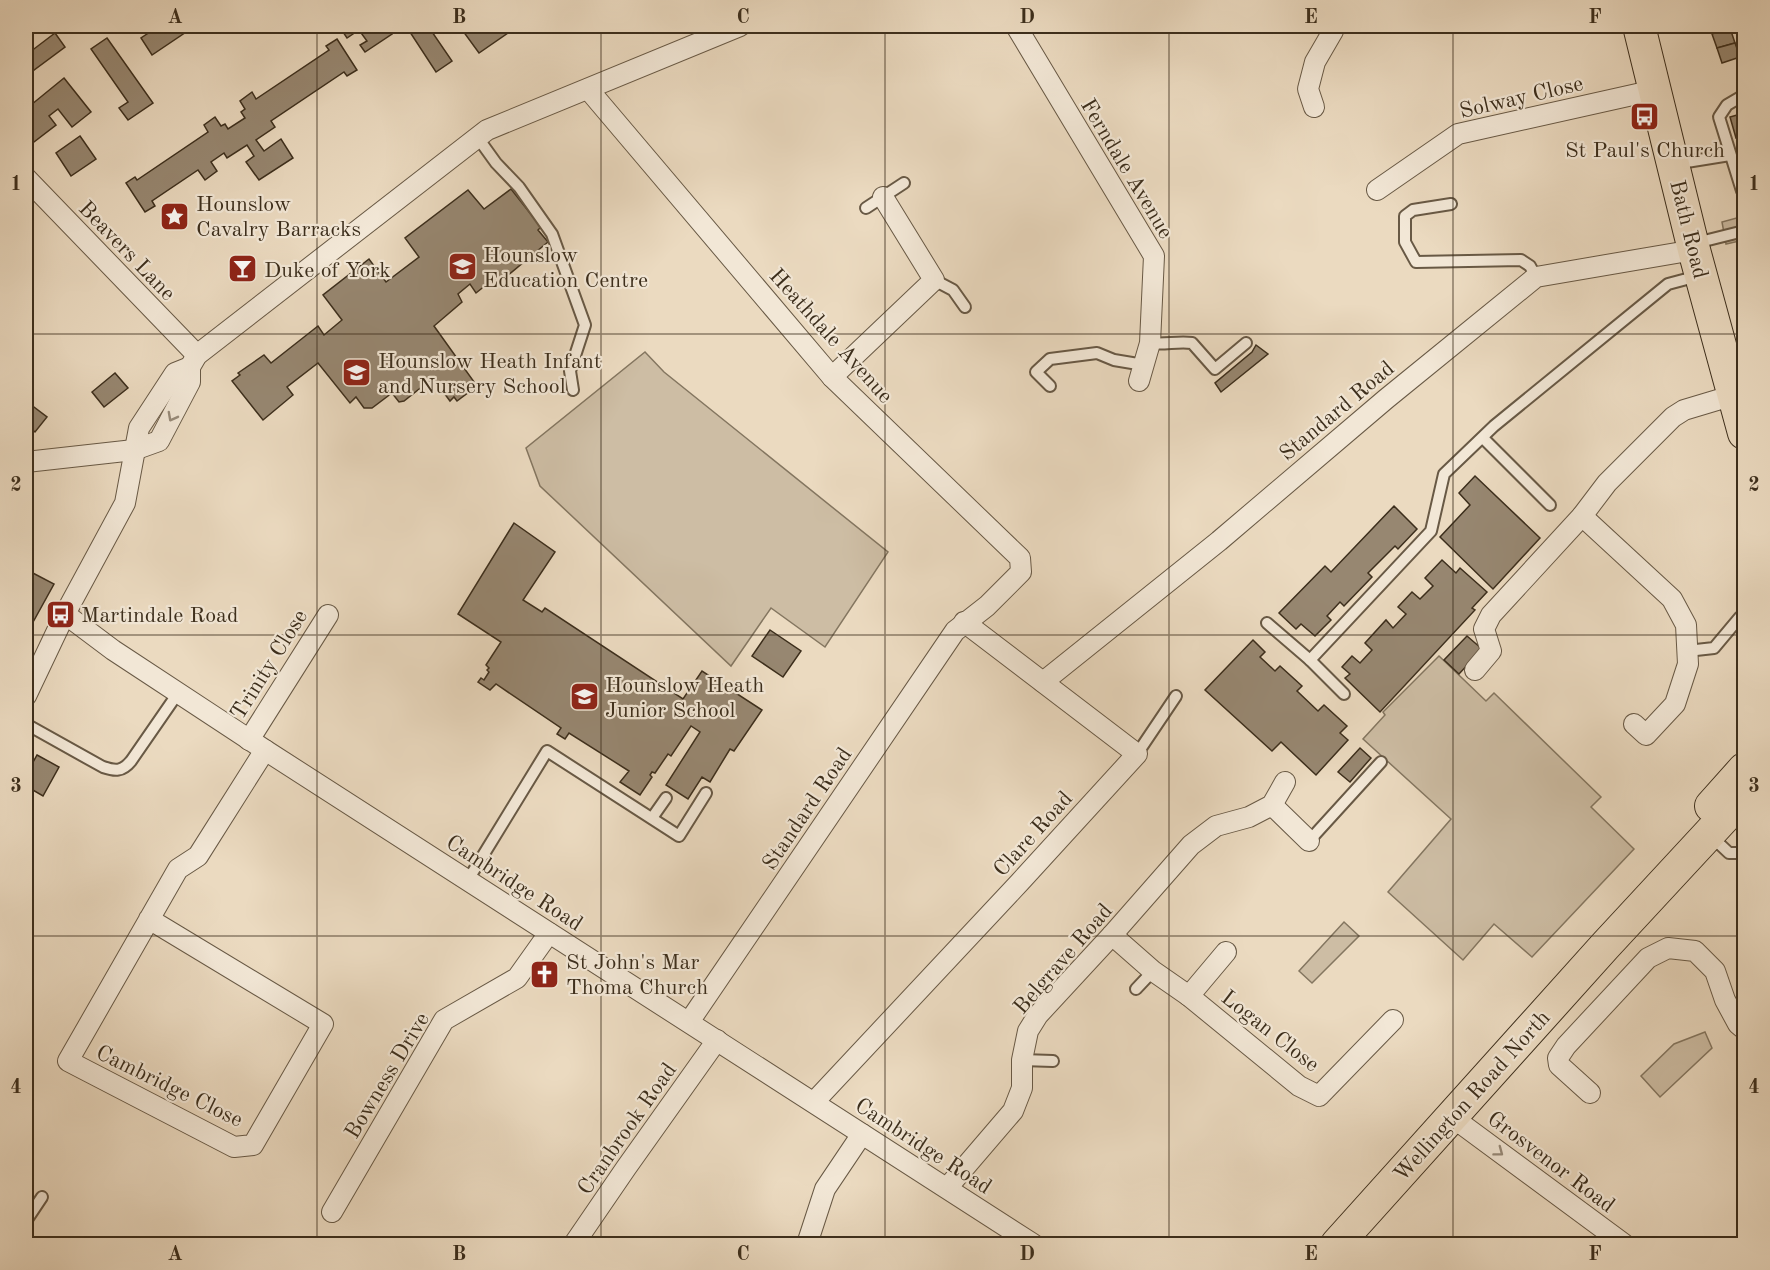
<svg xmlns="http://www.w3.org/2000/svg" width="1770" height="1270" font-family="'Old Standard TT',serif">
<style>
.green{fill:#cdbda4;stroke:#847660;stroke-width:1.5}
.building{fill:#978771;stroke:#3c2e1c;stroke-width:1.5}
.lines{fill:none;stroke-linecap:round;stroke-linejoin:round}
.service-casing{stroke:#685945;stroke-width:14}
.minor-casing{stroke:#685945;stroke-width:22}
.primary-casing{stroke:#3c2e1c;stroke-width:34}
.service{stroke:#f2e7d6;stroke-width:10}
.minor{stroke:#f2e7d6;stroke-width:20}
.primary{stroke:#ebdac0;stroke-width:32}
.oneway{stroke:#978a79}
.grid{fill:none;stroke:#3c2e1c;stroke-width:1.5;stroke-opacity:0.55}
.labels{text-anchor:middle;stroke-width:4.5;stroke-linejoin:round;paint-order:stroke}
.street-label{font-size:22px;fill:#3c2e1c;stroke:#f2e7d6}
.poi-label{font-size:22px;fill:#3c2e1c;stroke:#f2e7d6;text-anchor:start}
.neatline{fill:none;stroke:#3c2e1c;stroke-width:2}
.grid-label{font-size:20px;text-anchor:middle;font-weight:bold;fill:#3c2e1c}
</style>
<rect width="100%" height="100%" fill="#ebdac0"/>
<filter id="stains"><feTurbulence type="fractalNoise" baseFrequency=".00333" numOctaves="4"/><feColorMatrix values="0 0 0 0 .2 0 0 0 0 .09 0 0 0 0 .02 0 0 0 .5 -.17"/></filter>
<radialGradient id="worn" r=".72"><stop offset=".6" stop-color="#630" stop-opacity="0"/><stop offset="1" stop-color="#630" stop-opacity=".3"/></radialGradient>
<!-- green -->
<g class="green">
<path d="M1744 216V240L1726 244 1722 222Z"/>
<path d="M645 352 664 372 888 552 825 647 771 608 731 666 540 486 526 448Z"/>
<path d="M1439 656 1486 701 1494 693 1601 797 1591 807 1634 849 1532 957 1494 924 1463 960 1388 892 1451 819 1363 739 1385 715 1383 712Z"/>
<path d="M1344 922 1359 936 1312 983 1299 971Z"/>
<path d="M1705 1032 1712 1048 1660 1097 1641 1076 1674 1044Z"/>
</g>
<!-- building -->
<g class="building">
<path d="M159 26H195L152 55 141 38Z"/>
<path d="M339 26H386L392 34 365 52 360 45 367 41 359 30 347 38Z"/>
<path d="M406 26H428L452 61 436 72Z"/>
<path d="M463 26H518L479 53 460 27Z"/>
<path d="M1730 28 1735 43 1717 48 1712 34Z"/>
<path d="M55 33 65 47 26 76V55Z"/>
<path d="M107 38 153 103 128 120 119 108 128 102 91 49Z"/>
<path d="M337 39 357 70 347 76 344 72 271 121 275 127 256 140 264 151 281 139 293 158 259 180 246 162 254 156 247 145 227 158 224 153 211 162 217 171 205 180 198 170 152 201 155 206 145 212 126 183 135 177 137 180 208 132 204 125 215 117 221 126 225 124 228 129 245 118 241 112 245 109 240 101 252 92 256 99 329 50 326 46Z"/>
<path d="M1735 43 1740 57 1722 63 1717 48Z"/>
<path d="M64 78 91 112 72 127 58 109 49 116 56 125 30 145 26 140V109Z"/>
<path d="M1744 113V136L1736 138 1730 117Z"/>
<path d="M80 136 96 159 71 176 56 153Z"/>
<path d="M511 189 541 227 538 230 548 242 495 286 491 281 476 293 470 284 458 294 462 302 434 326 477 386 457 401 454 397 450 401 433 378 404 401 399 402 392 393 372 408H364L356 397 350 403 318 363 287 387 293 395 263 420 232 381 240 375 238 373 264 355 271 363 318 326 324 335 342 320 323 295 369 259 386 282 419 257 405 238 468 190 484 209Z"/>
<path d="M1256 345 1268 354 1221 392 1215 383 1252 352Z"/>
<path d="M115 373 128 388 104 407 92 392Z"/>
<path d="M26 401 47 417 35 432 26 424Z"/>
<path d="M1475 476 1540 538 1493 589 1440 537 1470 505 1459 493Z"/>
<path d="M1394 506 1417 529 1398 549 1395 546 1368 573 1372 577 1344 606 1340 602 1327 616 1331 620 1315 636 1301 624 1296 629 1279 613 1325 566 1331 572Z"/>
<path d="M514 523 555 552 523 600 542 612 545 608 683 699 702 671 762 710 734 751 730 749 710 782 702 777 688 799 666 785 700 732 691 726 671 756 668 754 655 773 652 772 650 775 652 777 640 795 620 782 629 771 569 733 565 739 557 734 561 728 496 684 490 690 478 682 481 678 484 680 489 672 487 670 489 668 486 665 501 642 458 614Z"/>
<path d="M1442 560 1456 573 1460 568 1487 592 1472 608 1475 610 1380 712 1345 678 1350 674 1342 667 1352 656 1360 663 1372 650 1365 643 1386 620 1393 628 1406 614 1398 607 1412 592 1420 599 1433 586 1425 578Z"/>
<path d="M29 571 54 584 32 624 26 620V596L32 584 26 580Z"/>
<path d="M770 630 801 651 783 677 752 656Z"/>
<path d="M1467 636 1482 649 1459 674 1444 660Z"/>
<path d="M1253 640 1265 652 1260 657 1275 671 1280 666 1302 686 1297 691 1318 711 1324 705 1347 726 1340 733 1348 740 1316 775 1281 742 1272 751 1205 690Z"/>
<path d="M1360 748 1371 758 1350 782 1338 772Z"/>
<path d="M37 755 59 767 43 796 26 786V775Z"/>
</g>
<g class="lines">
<defs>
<g id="service">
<path d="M1744 95 1727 105 1719 117 1742 191 1744 192"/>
<path d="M478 138 496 163 519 187 552 234 585 325 570 371 573 390"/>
<path d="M1674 164 1730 155"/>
<path d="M1451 204 1413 210 1405 216V242L1416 262 1521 260 1530 266 1536 277"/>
<path d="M866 208 904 183"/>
<path d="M1696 243 1744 231"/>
<path d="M934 280 953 290 965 307"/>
<path d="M1150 343C1164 345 1178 341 1192 343L1215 369 1246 343"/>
<path d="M1050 386 1036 372 1050 359 1097 353 1114 360 1144 365"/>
<path d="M1483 438 1550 505"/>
<path d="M1267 623 1310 660 1344 694"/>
<path d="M1687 651 1714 648 1740 617"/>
<path d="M1310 660 1431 531 1444 474 1494 426 1668 284 1698 276"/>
<path d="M26 724 103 767C115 771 122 772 131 761L178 693"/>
<path d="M1137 754 1176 696"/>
<path d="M652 818 666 798"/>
<path d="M1711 836 1729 853H1744"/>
<path d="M1309 841 1381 762"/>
<path d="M468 880 547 751 679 836 706 793"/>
<path d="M1136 989 1153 971"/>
<path d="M1022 1060 1053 1061"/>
<path d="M26 1221 42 1197"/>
</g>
<g id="minor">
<path d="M1016 26 1154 256 1150 343 1139 381"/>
<path d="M588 89 832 377 1020 558 1021 572 987 606 955 631 689 1022"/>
<path d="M1314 107 1308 89 1315 62 1333 31 1331 26"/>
<path d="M26 178 197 355"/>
<path d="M1377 190 1458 134 1655 90"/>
<path d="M832 377 934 280 883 197"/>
<path d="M26 462 134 450 159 441 190 382V367L197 355 487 130 740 26"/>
<path d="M1582 516 1672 599 1686 625 1688 664 1675 704 1646 735 1634 724"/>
<path d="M65 614 113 650 265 750 1033 1244"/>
<path d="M1475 670 1491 651 1484 629 1491 615 1582 516 1607 483 1673 417 1684 410 1734 395"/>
<path d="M1043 682 1219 541 1386 399 1536 277 1694 250"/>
<path d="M26 696 65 614 125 503 139 428 175 373 190 367"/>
<path d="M249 740 328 615"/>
<path d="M1272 805 1309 841"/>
<path d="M149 919 323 1024 253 1145 234 1147 68 1061 178 869 198 856 265 750"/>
<path d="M1112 935 1153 971 1189 996 1299 1086 1319 1096 1393 1020"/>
<path d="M1189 996 1226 952"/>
<path d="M1590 1093 1559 1065 1558 1058 1566 1046 1648 958 1668 948 1695 951 1715 971 1725 1000 1738 1024 1744 1029"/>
<path d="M814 1102 1020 882 1137 754 964 622"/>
<path d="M1452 1117 1624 1244"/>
<path d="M947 1188 1013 1111 1022 1088V1060L1028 1031 1038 1015 1112 935 1191 845 1216 826 1249 817 1272 805 1285 782"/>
<path d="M332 1212 444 1020 517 978 549 933"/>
<path d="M574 1244 626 1168 717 1040"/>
<path d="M807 1244 825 1189 862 1134"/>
</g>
<g id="primary">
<path d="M1639 26 1694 250 1744 433"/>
<path d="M1711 806 1744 769"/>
<path d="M1337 1244 1605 946 1744 796"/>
</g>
</defs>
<!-- service casing -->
<use href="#service" class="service-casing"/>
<!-- minor casing -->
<use href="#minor" class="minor-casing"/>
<!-- primary casing -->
<use href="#primary" class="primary-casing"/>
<!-- service -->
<use href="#service" class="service"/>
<!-- minor -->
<use href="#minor" class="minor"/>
<!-- primary -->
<use href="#primary" class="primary"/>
</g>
<!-- one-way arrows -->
<defs><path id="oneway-chevron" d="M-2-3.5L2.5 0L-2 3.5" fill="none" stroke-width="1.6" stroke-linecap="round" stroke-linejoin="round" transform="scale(1.5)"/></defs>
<g class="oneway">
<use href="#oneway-chevron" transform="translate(172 417) rotate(118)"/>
<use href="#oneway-chevron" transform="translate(1499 1152) rotate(37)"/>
</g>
<!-- grid -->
<path class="grid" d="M317 26V1244M601 26V1244M885 26V1244M1169 26V1244M1453 26V1244M26 334H1744M26 635H1744M26 936H1744"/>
<!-- icons -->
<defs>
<symbol id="bus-square" viewBox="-11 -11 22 22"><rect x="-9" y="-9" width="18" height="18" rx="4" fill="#8f2418" stroke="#f2e7d6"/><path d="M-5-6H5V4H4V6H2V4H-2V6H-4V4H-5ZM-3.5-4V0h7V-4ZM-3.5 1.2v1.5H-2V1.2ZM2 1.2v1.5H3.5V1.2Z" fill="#fff"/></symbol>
<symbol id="sight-square" viewBox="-11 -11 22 22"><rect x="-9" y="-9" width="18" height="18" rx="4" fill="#8f2418" stroke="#f2e7d6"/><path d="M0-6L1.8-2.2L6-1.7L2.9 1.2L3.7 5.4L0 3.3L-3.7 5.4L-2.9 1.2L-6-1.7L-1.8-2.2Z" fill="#fff"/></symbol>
<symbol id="school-square" viewBox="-11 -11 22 22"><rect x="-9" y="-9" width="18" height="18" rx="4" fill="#8f2418" stroke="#f2e7d6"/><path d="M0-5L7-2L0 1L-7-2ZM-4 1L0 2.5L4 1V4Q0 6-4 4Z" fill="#fff"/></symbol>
<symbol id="bar-square" viewBox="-11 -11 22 22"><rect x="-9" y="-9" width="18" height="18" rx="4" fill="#8f2418" stroke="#f2e7d6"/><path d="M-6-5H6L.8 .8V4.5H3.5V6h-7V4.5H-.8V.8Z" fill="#fff"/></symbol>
<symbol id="church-square" viewBox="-11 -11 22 22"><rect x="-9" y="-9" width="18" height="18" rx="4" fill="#8f2418" stroke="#f2e7d6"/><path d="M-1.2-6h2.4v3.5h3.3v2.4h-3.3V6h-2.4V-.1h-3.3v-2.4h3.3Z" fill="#fff"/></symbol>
</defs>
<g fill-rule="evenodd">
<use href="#bus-square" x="1628" y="100" width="33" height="33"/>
<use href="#sight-square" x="158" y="200" width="33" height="33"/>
<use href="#school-square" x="446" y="250" width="33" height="33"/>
<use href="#bar-square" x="226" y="252" width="33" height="33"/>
<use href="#school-square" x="340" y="356" width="33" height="33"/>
<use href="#bus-square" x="44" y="598" width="33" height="33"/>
<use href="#school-square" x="568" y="680" width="33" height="33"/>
<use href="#church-square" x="528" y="958" width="33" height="33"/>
</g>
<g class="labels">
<!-- street labels -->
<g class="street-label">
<text transform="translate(1521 96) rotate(-13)" y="8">Solway Close</text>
<text transform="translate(1128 168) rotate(59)" y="8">Ferndale Avenue</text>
<text transform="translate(1690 229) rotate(76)" y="8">Bath Road</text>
<text transform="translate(128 250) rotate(46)" y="8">Beavers Lane</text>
<text transform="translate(832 335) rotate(48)" y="8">Heathdale Avenue</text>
<text transform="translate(1336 410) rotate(-40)" y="8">Standard Road</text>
<text transform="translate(268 664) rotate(-58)" y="8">Trinity Close</text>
<text transform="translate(806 808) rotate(-56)" y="8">Standard Road</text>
<text transform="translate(1032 833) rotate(-48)" y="8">Clare Road</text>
<text transform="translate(515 882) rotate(33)" y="8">Cambridge Road</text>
<text transform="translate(1062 958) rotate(-49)" y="8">Belgrave Road</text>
<text transform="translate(1271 1030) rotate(38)" y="8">Logan Close</text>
<text transform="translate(386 1075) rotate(-59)" y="8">Bowness Drive</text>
<text transform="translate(170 1085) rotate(26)" y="8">Cambridge Close</text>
<text transform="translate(1471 1095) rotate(-48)" y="8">Wellington Road North</text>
<text transform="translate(626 1128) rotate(-55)" y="8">Cranbrook Road</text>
<text transform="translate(924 1145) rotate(33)" y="8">Cambridge Road</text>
<text transform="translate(1552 1161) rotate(37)" y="8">Grosvenor Road</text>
</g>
<!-- poi labels -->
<g class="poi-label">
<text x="1645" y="157" text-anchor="middle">St Paul's Church</text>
<text x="196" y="211">Hounslow<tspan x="196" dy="25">Cavalry Barracks</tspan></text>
<text x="483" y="262">Hounslow<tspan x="483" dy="25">Education Centre</tspan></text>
<text x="264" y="277">Duke of York</text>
<text x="378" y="368">Hounslow Heath Infant<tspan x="378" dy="25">and Nursery School</tspan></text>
<text x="81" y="622">Martindale Road</text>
<text x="605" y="692">Hounslow Heath<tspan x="605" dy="25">Junior School</tspan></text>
<text x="566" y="969">St John's Mar<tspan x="566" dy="25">Thoma Church</tspan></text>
</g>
</g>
<!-- margin -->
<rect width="1770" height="1270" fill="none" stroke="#ebdac0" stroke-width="66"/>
<rect x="33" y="33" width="1704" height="1204" class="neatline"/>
<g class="grid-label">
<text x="175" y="23">A</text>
<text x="459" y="23">B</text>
<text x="743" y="23">C</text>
<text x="1027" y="23">D</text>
<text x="1311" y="23">E</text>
<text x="1595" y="23">F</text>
<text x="16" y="190">1</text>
<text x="1754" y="190">1</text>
<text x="16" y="491">2</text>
<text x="1754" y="491">2</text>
<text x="16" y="792">3</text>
<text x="1754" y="792">3</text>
<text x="16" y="1093">4</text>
<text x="1754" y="1093">4</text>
<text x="175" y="1260">A</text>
<text x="459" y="1260">B</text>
<text x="743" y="1260">C</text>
<text x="1027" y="1260">D</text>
<text x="1311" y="1260">E</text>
<text x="1595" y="1260">F</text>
</g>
<rect width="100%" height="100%" filter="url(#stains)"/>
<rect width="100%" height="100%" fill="url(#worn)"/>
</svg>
